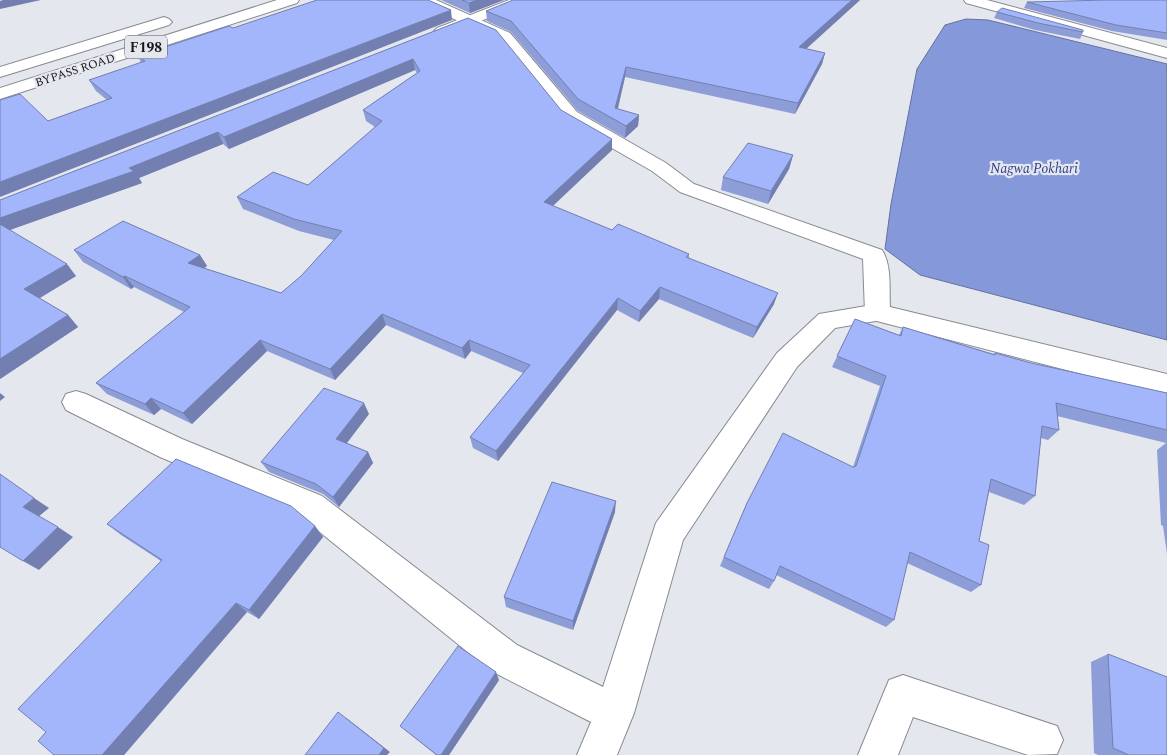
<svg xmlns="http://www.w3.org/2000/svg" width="1167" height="755" font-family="Spectral,serif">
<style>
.water{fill:#8598da;stroke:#6471a0}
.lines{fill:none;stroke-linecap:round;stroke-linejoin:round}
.street-casing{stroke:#888a91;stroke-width:2}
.secondary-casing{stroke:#888a91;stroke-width:2}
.primary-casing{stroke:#888a91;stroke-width:2}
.street{fill:#fff;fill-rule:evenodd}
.secondary{fill:#fff;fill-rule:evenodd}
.primary{fill:#fff;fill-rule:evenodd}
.wall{fill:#8c9dd8}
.shaded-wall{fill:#727fb0}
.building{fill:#a3b6fb;stroke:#727fb0}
.labels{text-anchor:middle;stroke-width:4.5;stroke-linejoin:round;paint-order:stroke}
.far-street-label{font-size:12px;fill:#161719;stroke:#e5e7ee}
.shield{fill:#e5e7ee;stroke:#545559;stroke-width:1}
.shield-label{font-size:14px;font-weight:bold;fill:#161719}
.far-water-label{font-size:14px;font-style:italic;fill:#303e8c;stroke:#e5e7ee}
</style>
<rect width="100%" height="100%" fill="#e5e7ee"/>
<!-- water -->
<path class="water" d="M966 19 988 20 1167 64V340L920 275 885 249 891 204 917 69 945 25Z"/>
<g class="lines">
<defs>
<g id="street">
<path d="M509 0H529L527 3 447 34H437L434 31 437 28Z"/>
<path d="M964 0H987L1167 48V58L966 3Z"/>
<path d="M878 304 887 307 891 313 887 319 835 328 797 367 683 540 634 713 617 755H577L591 722 491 671 300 516 160 457 66 410 62 402 66 394 76 391 86 394 182 439 322 496 517 645 603 687 656 523 777 353 819 314Z"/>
<path d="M903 675 1057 726 1063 740 1057 754 1028 755 913 717 898 755H858L889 680Z"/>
</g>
<path id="secondary" d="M417 0H436L510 33 577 112 666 163 694 184 882 250C892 265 889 289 890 307L1167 374V396L869 319 865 313 863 259 680 192 652 171 563 120 498 39 419 3Z"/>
<g id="primary">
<path d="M277 0H299L297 3 0 99V88Z"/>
<path d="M164 17 169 19 172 22 169 25 0 77V67Z"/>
</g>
</defs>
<!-- street casing -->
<use href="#street" class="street-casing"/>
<!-- secondary casing -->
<use href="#secondary" class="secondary-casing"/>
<!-- primary casing -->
<use href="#primary" class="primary-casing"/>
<!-- street -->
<use href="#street" class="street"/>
<!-- secondary -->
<use href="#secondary" class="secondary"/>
<!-- primary -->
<use href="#primary" class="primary"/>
</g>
<!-- wall -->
<g class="wall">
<path d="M441 0H504L470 13Z"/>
<path d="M513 0H860L806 49 825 53 822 64 795 114 625 77 618 109 639 115 638 126 625 138 578 111 511 32 487 21 486 11Z"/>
<path d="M1167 0V40L1112 31 1024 8 1027 2Z"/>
<path d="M997 12 1083 32 1080 39 1035 30 994 18Z"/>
<path d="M468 18 561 110 612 150 553 206 612 230 689 254V258L774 304 753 338 659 299 639 322 617 310 498 461 473 448 470 437 523 373 471 351 465 359 386 325 335 380 267 351 192 424 161 409 154 415 107 394 96 383 184 312 134 287 131 289 83 262 74 250 200 255 207 266 204 268 281 293 301 276 334 240 299 231 243 209 237 197 308 185 375 127 366 121 363 110 417 73 415 70 229 149 223 144 139 178 142 183 10 230 76 276 39 298 68 315 78 327 0 379V200Z"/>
<path d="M452 20 48 121 107 100 96 91 89 80 141 63 138 56 233 28Z"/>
<path d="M793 155 789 169 768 204 721 190 723 177Z"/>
<path d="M855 319 899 335 903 327 994 354 995 353 1031 363 1167 393V554L1163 526 1161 525 1157 450 1166 443 1057 416 1059 430 1048 440 1041 438 1035 496 1024 505 989 492 979 541 981 585 971 592 907 563 894 620 886 627 776 575 774 581 769 589 720 566 747 503 853 467 880 386 832 367Z"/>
<path d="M369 414 347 443 368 452 373 463 339 507 323 494 269 472 261 462Z"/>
<path d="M615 512 573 630 506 607 504 597Z"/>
<path d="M107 524 315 526 323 537 259 619 247 612 124 755H54L46 732 161 561 121 535Z"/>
<path d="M1108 654 1167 755H1098L1094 753 1091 662Z"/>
<path d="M499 680 449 755H436L400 726Z"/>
</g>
<!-- shaded-wall -->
<g class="shaded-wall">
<path d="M3 0H41L0 9V1Z"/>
<path d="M477 0H504L470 13 469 3Z"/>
<path d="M852 0H860L796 58 799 47Z"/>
<path d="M451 10 452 20 0 197V182Z"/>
<path d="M825 53 822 64 795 114 798 103Z"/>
<path d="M413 59 415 70 229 149 224 137Z"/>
<path d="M626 67 625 77 615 119V108Z"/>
<path d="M639 115 638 126 625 138 626 126Z"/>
<path d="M218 132 223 144 139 178 142 183 4 232 0 227V218Z"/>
<path d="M612 139V150L544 214V202Z"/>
<path d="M793 155 789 169 768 204 771 191Z"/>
<path d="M200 255 207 266 195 275 188 263Z"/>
<path d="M67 264 76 276 35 301 24 289Z"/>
<path d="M125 276 134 287 131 289 123 277Z"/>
<path d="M660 287 659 299 639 322 640 311Z"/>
<path d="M778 293 774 304 753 338 757 327Z"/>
<path d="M618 298 617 310 498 461 496 451Z"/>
<path d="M382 314 386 325 335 380 330 369Z"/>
<path d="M68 315 78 327 0 379V359Z"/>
<path d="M260 340 267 351 192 424 183 413Z"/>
<path d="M469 340 471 351 465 359 462 348Z"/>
<path d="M0 393 5 397 0 401Z"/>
<path d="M151 398 161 409 154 415 145 404Z"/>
<path d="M364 403 369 414 342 449 336 439Z"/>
<path d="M368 452 373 463 339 507 333 497Z"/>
<path d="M34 498 49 508 38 517 23 507Z"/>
<path d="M616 501 615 512 573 630V621Z"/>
<path d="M315 526 323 537 259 619 249 610Z"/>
<path d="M58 527 73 537 39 570 23 561Z"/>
<path d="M236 603 247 612 124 755H102Z"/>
<path d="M496 672 499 680 449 755H441Z"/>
<path d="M345 717 390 752 387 755H379Z"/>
</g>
<!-- building -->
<g class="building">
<path d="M317 0H428L451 10 0 182V100L20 94 48 121 112 98 89 80 145 61 138 56 229 26 233 28Z"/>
<path d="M462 0H477L469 3Z"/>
<path d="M513 0H852L799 47 825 53 798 103 626 67 615 108 639 115 626 126 578 99 511 21 486 11Z"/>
<path d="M1108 0H1167V33L1116 25 1027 2Z"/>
<path d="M1002 8 1083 30V32L1038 23 997 12Z"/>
<path d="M468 18 496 30 561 110 612 139 544 202 612 230 618 224 689 254 686 257 778 293 757 327 660 287 640 311 618 298 496 451 470 437 530 365 469 340 462 348 382 314 330 369 260 340 183 413 151 398 145 404 96 383 190 307 125 276 123 277 74 250 123 221 200 255 188 263 281 293 301 276 342 231 294 219 237 197 273 172 308 185 382 121 363 110 420 71 413 59 224 137 218 132 129 168 134 171 0 218V200Z"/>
<path d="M748 143 793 155 771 191 723 177Z"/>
<path d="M0 224 67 264 24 289 68 315 0 359Z"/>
<path d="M855 319 901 336 903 327 995 355V353L1031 363 1167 393V430L1056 403 1059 430 1042 426 1035 496 991 479 979 541 989 545 981 585 910 552 894 620 780 566 774 581 724 557 747 503 783 433 853 467 856 466 886 376 837 356Z"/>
<path d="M324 388 364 403 336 439 368 452 333 497 316 484 261 462Z"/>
<path d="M176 459 291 506 315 526 249 610 236 603 102 755H54L38 741 46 732 18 709 162 560 107 524Z"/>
<path d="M0 474 34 498 23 507 58 527 23 561 0 547Z"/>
<path d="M552 482 616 501 573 621 504 597Z"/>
<path d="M458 646 496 672 441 755H437L400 726Z"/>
<path d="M1108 654 1167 677V755H1129L1113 748Z"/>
<path d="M338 712 384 748 379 755H305Z"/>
</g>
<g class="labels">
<!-- far-street labels -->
<g class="far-street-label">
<text transform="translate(75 70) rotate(-18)" y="4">BYPASS ROAD</text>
</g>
<!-- shield labels -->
<rect class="shield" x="125" y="35.5" width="42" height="23" rx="4"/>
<g class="shield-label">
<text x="146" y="52">F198</text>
</g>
<!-- far-water labels -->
<g class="far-water-label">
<text x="1034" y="173">Nagwa Pokhari</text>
</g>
</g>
</svg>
